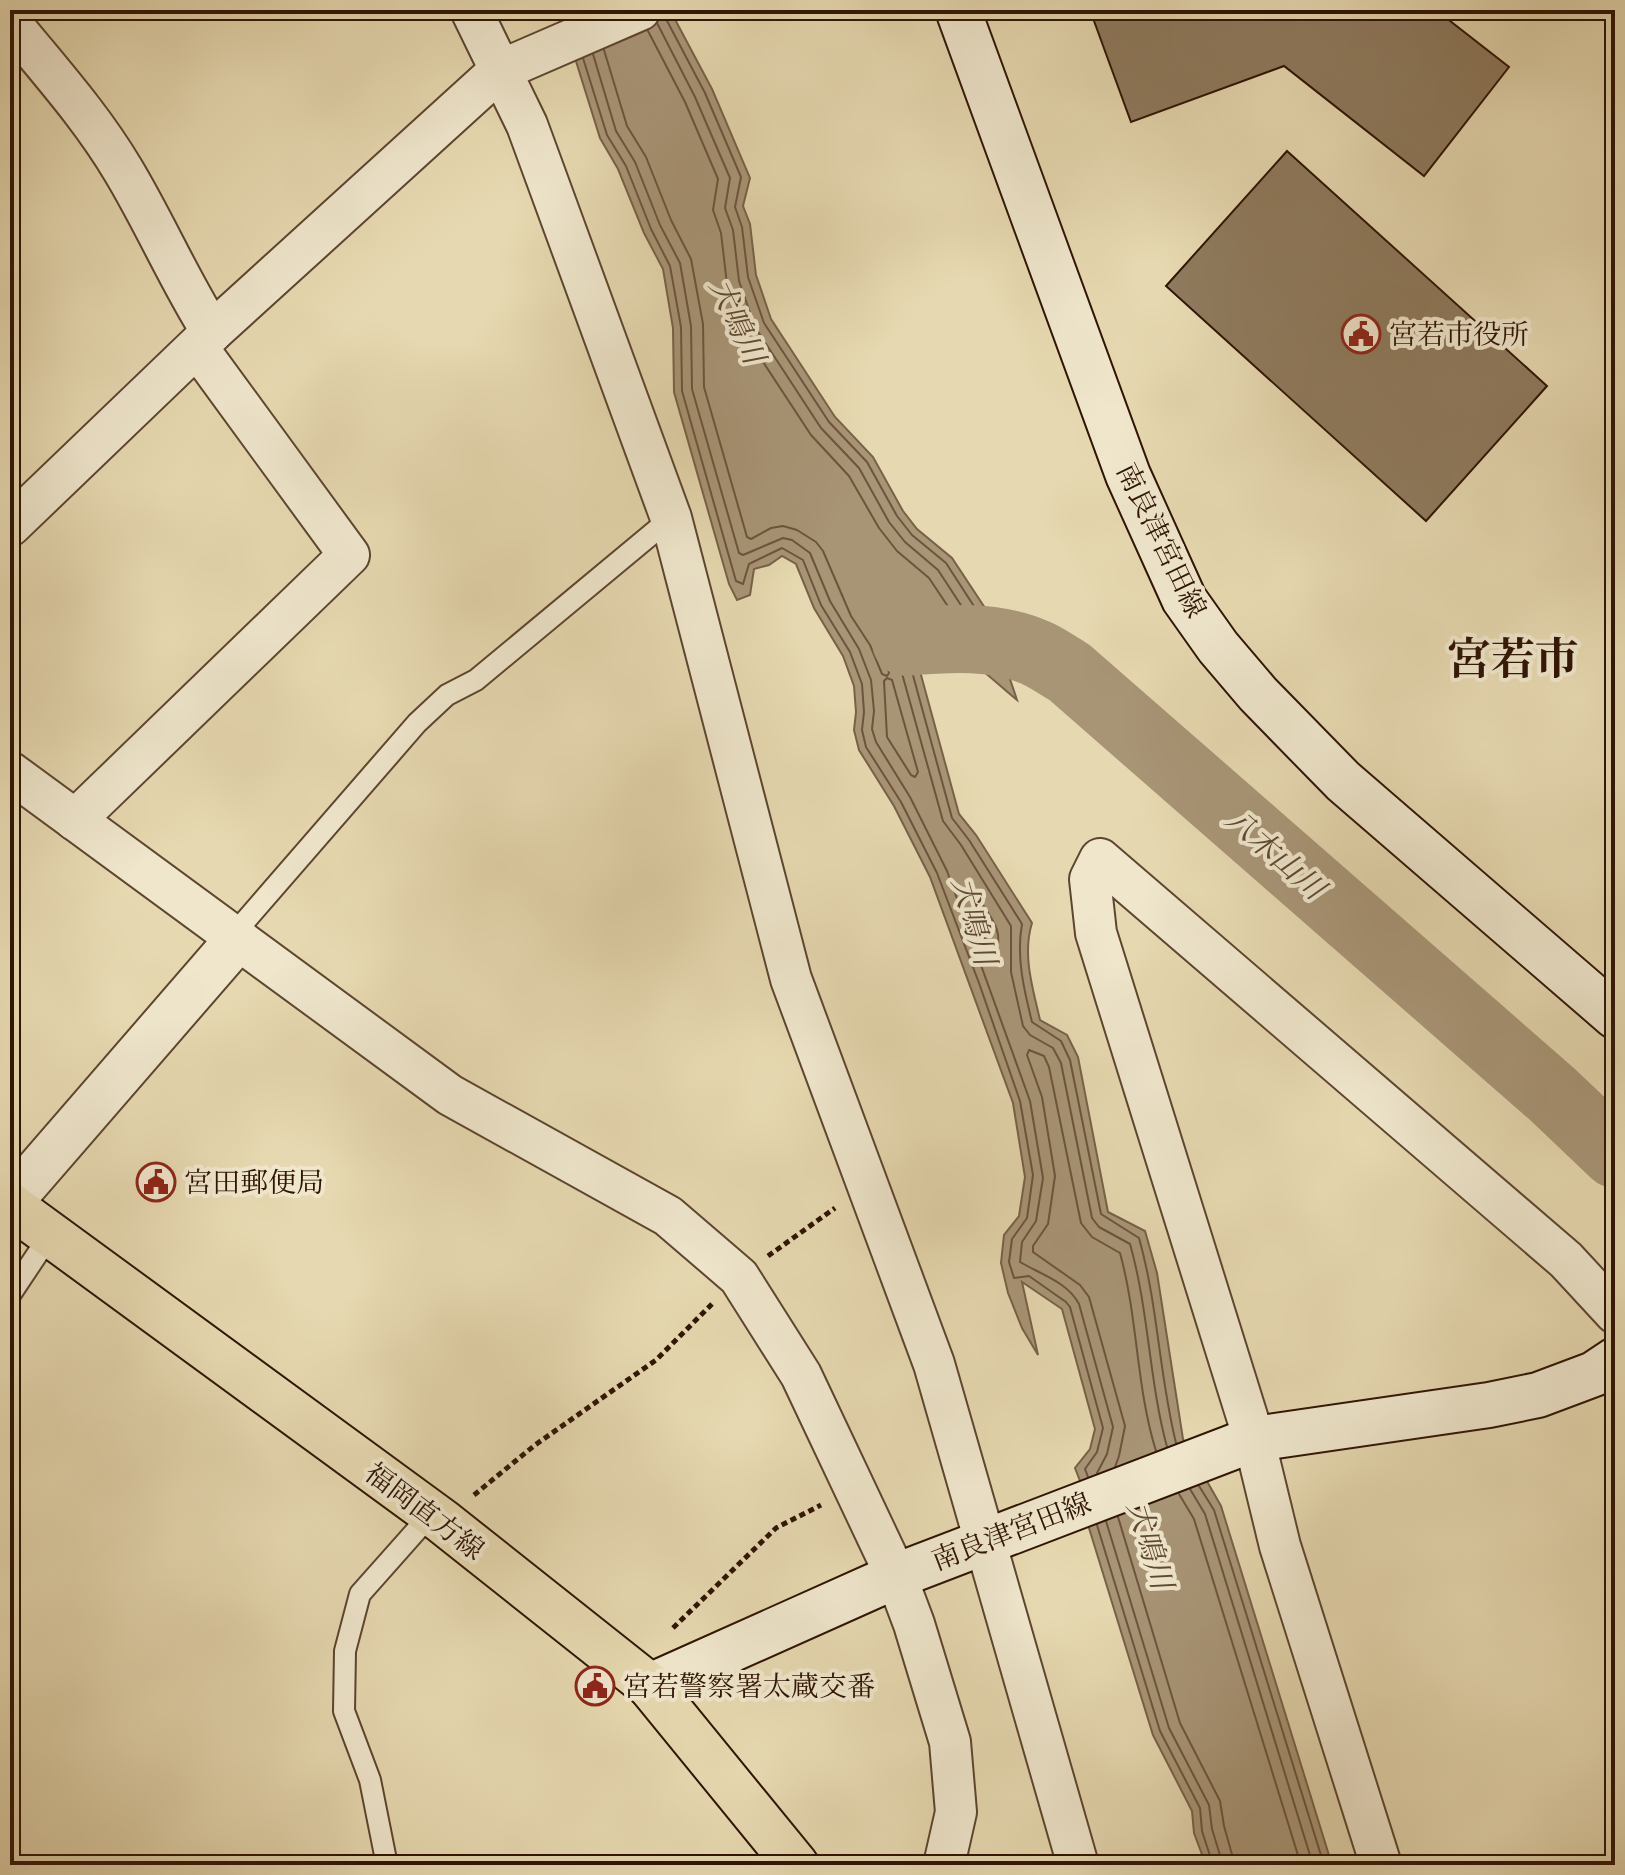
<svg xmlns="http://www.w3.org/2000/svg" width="1625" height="1875" font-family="'IM FELL English','Noto Serif JP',serif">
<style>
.water{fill:#a89576;stroke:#786148;stroke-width:2}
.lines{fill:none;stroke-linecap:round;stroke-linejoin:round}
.shore{stroke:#6c543d;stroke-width:2}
.river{stroke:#a89576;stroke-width:68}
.building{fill:#8e7a5d;stroke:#2f1404;stroke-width:2}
.service-casing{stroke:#5d452f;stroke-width:24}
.minor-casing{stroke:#5d452f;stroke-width:44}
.tertiary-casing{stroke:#5d452f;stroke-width:48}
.secondary-casing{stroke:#2f1404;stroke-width:48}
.primary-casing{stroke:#2f1404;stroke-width:48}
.path{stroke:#2f1404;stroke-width:5;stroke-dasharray:6 4;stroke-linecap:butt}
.service{stroke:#efe6cc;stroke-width:20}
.minor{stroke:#efe6cc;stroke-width:40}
.tertiary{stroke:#efe6cc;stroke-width:44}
.secondary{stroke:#efe6cc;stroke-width:44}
.primary{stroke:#e6d8b0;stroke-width:44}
.labels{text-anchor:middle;stroke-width:8;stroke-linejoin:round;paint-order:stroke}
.poi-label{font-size:28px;fill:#2f1404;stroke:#efe6cc;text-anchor:start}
.street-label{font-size:28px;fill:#2f1404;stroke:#efe6cc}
.water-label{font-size:30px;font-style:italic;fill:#5f4832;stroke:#efe6cc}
.town-label{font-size:44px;font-weight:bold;fill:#2f1404;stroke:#efe6cc}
</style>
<rect width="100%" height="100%" fill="#e6d8b0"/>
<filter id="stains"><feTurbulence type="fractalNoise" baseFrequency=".0025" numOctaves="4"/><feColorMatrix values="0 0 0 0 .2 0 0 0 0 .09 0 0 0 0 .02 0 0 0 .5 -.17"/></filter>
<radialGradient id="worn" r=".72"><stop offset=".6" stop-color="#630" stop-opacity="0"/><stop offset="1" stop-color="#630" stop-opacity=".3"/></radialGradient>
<!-- water -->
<path class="water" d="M560 10H670L712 89 750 178 743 206 750 224 756 275 771 319 835 417 873 457 903 511 917 529 952 558 987 611 1017 700C998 685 971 657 948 649 936 645 926 650 915 653L959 814 976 835 1032 923C1022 955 1033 989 1040 1020L1067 1035 1078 1057 1108 1212 1145 1231 1157 1273 1183 1439 1221 1506 1332 1865H1206L1194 1833 1192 1811 1153 1735 1089 1528 1080 1481 1075 1468 1090 1449 1095 1429 1062 1309 1022 1282 1038 1355 1022 1328 1008 1293 1001 1263 1004 1235 1019 1216 1025 1177 1013 1103 930 877 894 806 859 750 854 730 856 712 854 686 843 656 814 608 796 564 782 556 769 565 754 569 750 595 737 600 729 584 674 392 673 328 663 269 644 233 618 169 600 138Z"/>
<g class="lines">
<!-- shore -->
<g class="shore">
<path d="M664 10 665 17 705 93 741 177 735 207 742 227 748 277 764 323 829 422 867 462 897 516 912 535 946 563 979 614 996 664 995 668H991C968 652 935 625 909 650L908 657 952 818 969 840 1022 924C1016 957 1024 990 1032 1022L1061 1041 1070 1060 1101 1214 1139 1238C1158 1305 1159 1375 1176 1443"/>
<path d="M657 23 695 97 730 178 725 208 733 230 739 281 755 327 821 428 859 468 889 522 905 542 938 570 970 619 977 638 975 643C967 641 961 635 952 632 931 625 897 632 898 659L943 821 961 845 1011 926V972L1023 1026 1030 1035 1053 1048 1061 1063 1092 1218 1099 1227 1130 1244C1149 1311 1149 1381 1167 1447"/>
<path d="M604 50 627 126 646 157 671 220 691 259 703 324 704 387 747 537 751 539 771 528 783 526 797 530 816 542 823 551 851 616 870 645 882 674 887 676 889 673C878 626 911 617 950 619L953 614 929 578 897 551 879 528 849 476 811 435 744 333 727 284 721 233 713 210 718 179 685 102 648 31"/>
<path d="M593 54 616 131 635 162 660 225 680 263 691 326 692 389 739 553 743 555 783 538 792 540 810 553 830 601 859 649 871 680 874 711 872 729 876 742 910 797 947 871 1030 1101 1043 1178 1036 1221 1022 1242 1020 1262C1038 1273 1068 1282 1079 1304L1113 1427 1107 1454 1097 1473"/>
<path d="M583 58 607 135 626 166 651 229 670 266 681 327 682 391 736 581 743 584 749 564 782 548 803 560 821 605 850 652 862 684 864 712 862 730 866 747 901 802 937 873 979 983 1020 1101 1033 1175 1027 1218 1012 1239 1009 1262 1014 1278 1029 1276 1066 1302 1070 1307 1103 1428 1097 1452 1085 1469 1088 1477"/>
<path d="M887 678 892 680 918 772 915 777 911 775 887 737 884 681Z"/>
<path d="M975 897 979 899C991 918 1005 932 995 954L990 952 972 903Z"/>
<path d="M1115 1467 1119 1456 1125 1426 1089 1297 1080 1285 1033 1252V1246L1048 1224 1055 1176 1042 1097 1027 1055 1029 1050 1044 1056 1049 1067 1081 1223 1092 1237 1120 1253C1138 1318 1136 1387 1156 1451"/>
<path d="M1199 1486 1214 1510 1324 1865"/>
<path d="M1190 1489 1205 1514 1313 1865"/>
<path d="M1179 1494 1194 1519 1301 1865"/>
<path d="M1118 1517 1180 1723 1220 1801 1224 1826 1235 1865"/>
<path d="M1106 1521 1169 1728 1209 1805 1212 1829 1223 1865"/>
<path d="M1097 1525 1160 1731 1200 1808 1202 1831 1213 1865"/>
</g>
<!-- river -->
<path class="river" d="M906 642C948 638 997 635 1036 653 1048 658 1058 666 1069 672L1552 1094 1615 1154"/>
</g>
<!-- building -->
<g class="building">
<path d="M1090 10H1436L1509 67 1424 176 1284 66 1131 122Z"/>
<path d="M1287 151 1547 386 1426 521 1166 286Z"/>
</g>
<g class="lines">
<defs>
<g id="service">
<path d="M237 940 246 920 417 723 447 695 476 680 671 518"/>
<path d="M10 1295 50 1235"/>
<path d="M387 1865 370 1780 344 1711 345 1651 360 1594 431 1514"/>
</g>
<g id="minor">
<path d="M471 10 527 125 671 518 791 979 934 1364 1078 1865"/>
<path d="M10 22C49 70 91 116 123 170 155 223 179 280 212 332"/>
<path d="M10 526 212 332 499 71 640 10"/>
<path d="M10 772 450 1095 668 1216 739 1277 801 1375 896 1576 914 1624 950 1742 956 1812 944 1865"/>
<path d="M75 820 349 555 197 347"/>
<path d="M1381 1865 1280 1546 1254 1439 1096 933 1090 879 1100 859 1566 1260 1615 1313"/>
</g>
<path id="tertiary" d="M10 1202 237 940"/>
<g id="secondary">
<path d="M958 10 1128 475 1184 599 1218 647 1258 694 1343 781 1615 1016"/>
<path d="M650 1686 896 1576 1254 1439 1489 1405 1538 1395 1594 1374 1615 1360"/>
</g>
<path id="primary" d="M10 1205 442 1521 650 1686 796 1865"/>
</defs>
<!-- service casing -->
<use href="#service" class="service-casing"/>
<!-- minor casing -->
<use href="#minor" class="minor-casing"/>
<!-- tertiary casing -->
<use href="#tertiary" class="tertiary-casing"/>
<!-- secondary casing -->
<use href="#secondary" class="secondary-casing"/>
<!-- primary casing -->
<use href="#primary" class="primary-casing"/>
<!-- path -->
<g class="path">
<path d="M768 1256 835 1208"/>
<path d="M474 1495 535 1445 656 1360 712 1304"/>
<path d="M673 1628 776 1528 821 1505"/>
</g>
<!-- service -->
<use href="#service" class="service"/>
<!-- minor -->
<use href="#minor" class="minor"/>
<!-- tertiary -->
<use href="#tertiary" class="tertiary"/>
<!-- secondary -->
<use href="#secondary" class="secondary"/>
<!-- primary -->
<use href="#primary" class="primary"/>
</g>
<!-- icons -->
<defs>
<symbol id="civic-ring" viewBox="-11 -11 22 22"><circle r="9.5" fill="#efe6cc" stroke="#8f2418" stroke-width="1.5"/><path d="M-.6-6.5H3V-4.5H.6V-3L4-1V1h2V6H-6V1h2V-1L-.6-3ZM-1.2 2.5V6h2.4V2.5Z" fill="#8f2418"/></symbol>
</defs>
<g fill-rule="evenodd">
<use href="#civic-ring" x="1339" y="312" width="44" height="44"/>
<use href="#civic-ring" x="134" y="1160" width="44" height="44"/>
<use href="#civic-ring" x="573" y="1664" width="44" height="44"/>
</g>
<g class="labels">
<!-- poi labels -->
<g class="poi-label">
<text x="1389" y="344">宮若市役所</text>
<text x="184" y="1192">宮田郵便局</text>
<text x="623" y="1696">宮若警察署太蔵交番</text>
</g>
<!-- street labels -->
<g class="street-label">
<text transform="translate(1162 540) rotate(64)" y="10">南良津宮田線</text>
<text transform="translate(425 1511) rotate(37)" y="10">福岡直方線</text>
<text transform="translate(1011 1531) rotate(-21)" y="10">南良津宮田線</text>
</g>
<!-- water labels -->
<g class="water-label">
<text transform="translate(737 321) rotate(65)" y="10">犬鳴川</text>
<text transform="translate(1275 854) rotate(41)" y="10">八木山川</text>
<text transform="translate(974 921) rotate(74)" y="10">犬鳴川</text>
<text transform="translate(1150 1545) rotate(73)" y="10">犬鳴川</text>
</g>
<!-- town labels -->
<g class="town-label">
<text x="1513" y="674">宮若市</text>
</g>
</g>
<!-- margin -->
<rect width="1625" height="1875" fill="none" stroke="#e6d8b0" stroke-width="40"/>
<rect x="12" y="12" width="1601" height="1851" fill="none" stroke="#2f1404" stroke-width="4"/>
<rect x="20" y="20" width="1585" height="1835" fill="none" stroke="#2f1404" stroke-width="2"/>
<rect width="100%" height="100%" filter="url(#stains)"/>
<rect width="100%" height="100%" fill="url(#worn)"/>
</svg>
